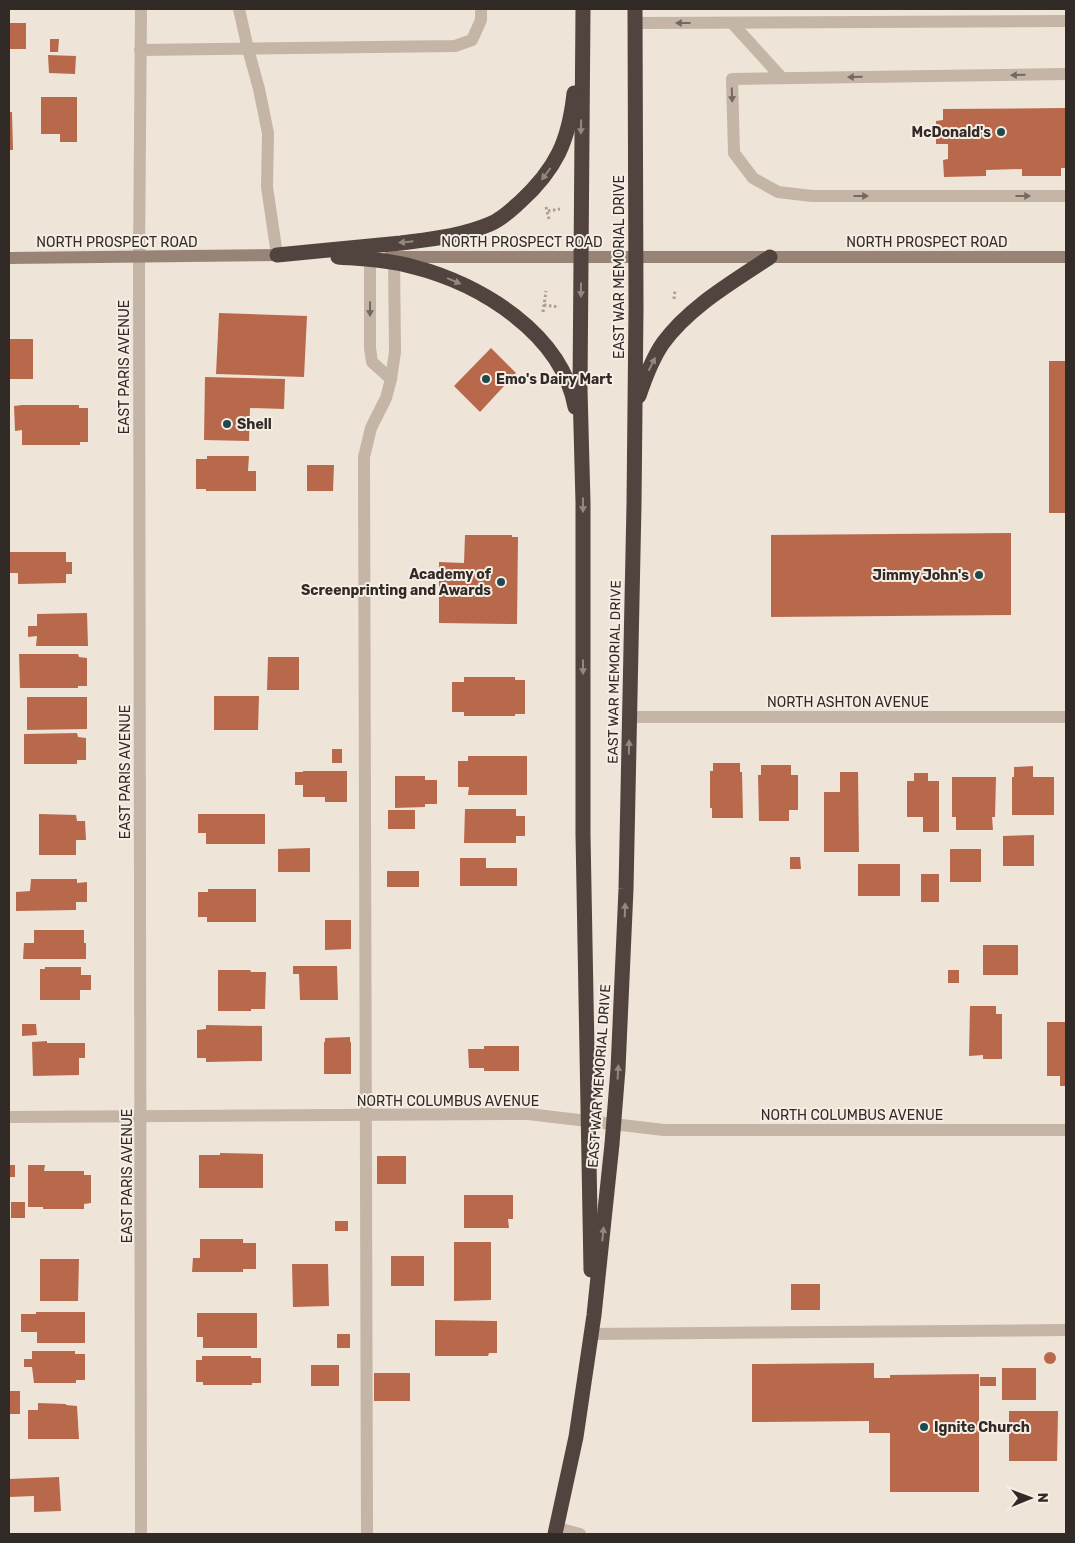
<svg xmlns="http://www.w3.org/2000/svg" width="1075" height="1543" font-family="Rubik,sans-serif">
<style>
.building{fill:#b9694b}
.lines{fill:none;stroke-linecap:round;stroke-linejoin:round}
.path{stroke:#b09f90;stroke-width:3;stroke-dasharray:2.5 2.5;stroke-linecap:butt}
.lane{stroke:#c4b5a6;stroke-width:12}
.street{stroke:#c4b5a6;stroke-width:12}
.secondary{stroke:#978477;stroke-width:12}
.highway{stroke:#51443e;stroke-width:15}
.oneway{fill:#736960}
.oneway2{fill:#938880}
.poi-dot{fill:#20494e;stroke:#f6eee4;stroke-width:2}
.labels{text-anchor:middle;stroke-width:4;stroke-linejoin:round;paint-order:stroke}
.poi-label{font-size:14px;font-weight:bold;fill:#312a26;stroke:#f6eee4;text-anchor:end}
.street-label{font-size:14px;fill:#312a26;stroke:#f6eee4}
</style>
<rect width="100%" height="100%" fill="#eee4d8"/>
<!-- building -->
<g class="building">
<rect x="9" y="23" width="17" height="26"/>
<path d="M50 39H59L58 52H50Z"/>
<path d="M48 55 76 56 75 74 49 73Z"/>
<path d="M41 97H77V142H60V134H41Z"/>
<path d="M1066 108V168H1061V176H1022V169L986 170V176L944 177 943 160 948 159V144H936V121L943 120V109Z"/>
<path d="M9 112H12L13 150H9Z"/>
<path d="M219 313 307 316 304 377 216 374Z"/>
<rect x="9" y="339" width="24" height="40"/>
<path d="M491 348 516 373 480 412 454 386Z"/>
<rect x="1049" y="361" width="17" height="152"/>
<path d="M205 377 285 379 284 409 250 408 249 441 204 440Z"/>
<path d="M22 405H79V408H88V442H80V445H22V430L15 431 14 406Z"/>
<path d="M207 456H249L248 471H256V491H206V489H196V459H207Z"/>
<path d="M307 465H334L333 491H307Z"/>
<path d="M1011 533V615L771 617V535Z"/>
<path d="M465 535H512V537H518L517 624 439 623V562L464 563Z"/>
<path d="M9 552H66V562H72V574H66V583L18 584V573H9Z"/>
<path d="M87 613 88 646H36L37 636 28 637V626H37V614Z"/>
<path d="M19 654H78L79 657 87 658V686H78V688H20Z"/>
<path d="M268 657H299V690H267Z"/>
<path d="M464 677H515V680H525V714H515V716H464V712H452V682H464Z"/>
<path d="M214 696H259L258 730H214Z"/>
<path d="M27 697H87V729L27 730Z"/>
<path d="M77 733 78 737 86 738V760H77V764H24V734Z"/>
<rect x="332" y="749" width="10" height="14"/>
<path d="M468 756H527V795H468L469 787H458V761H468Z"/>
<path d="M713 763H740V772H742L743 818H712V808H710V771H713Z"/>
<path d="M761 765H791V775H798V810H789V821H759L758 775H761Z"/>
<path d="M1033 766V777H1054V815H1012V777H1014V767Z"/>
<path d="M303 771H347V802H325V797H303V785H295V772H303Z"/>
<path d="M840 772H858L859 852H824V792H840Z"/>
<path d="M914 773H928V781H939V832H923V817H907V781H914Z"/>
<path d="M395 776H425V780H437V804H425V807L395 808Z"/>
<path d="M952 777H996L995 817H992L993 830H956V817H952Z"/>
<path d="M465 809H516V816H525V836H516V843H464Z"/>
<rect x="388" y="810" width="27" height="19"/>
<path d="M39 814 76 815 77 821H85L86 840H76V855H39Z"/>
<path d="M198 814H265V844H206V833H198Z"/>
<path d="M1034 835V866H1003V836Z"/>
<path d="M310 848V872H278V849Z"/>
<rect x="950" y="849" width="31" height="33"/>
<path d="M790 857H800L801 869H790Z"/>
<path d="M460 858H486V868H517V886H460Z"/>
<rect x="858" y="864" width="42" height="32"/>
<rect x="387" y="871" width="32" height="16"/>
<rect x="921" y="874" width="18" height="28"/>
<path d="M31 879H77V883L87 882V902H76V910L16 911V892L30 891Z"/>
<path d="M208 889H256V922H207V917H198V892H208Z"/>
<path d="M325 920H351V949L325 950Z"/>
<path d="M34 930H84V943H86V959H23L24 943H34Z"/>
<rect x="983" y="945" width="35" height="30"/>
<path d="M293 966H337L338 1000H300L299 974H293Z"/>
<path d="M45 967H81V975H91V990H80V1000H40V969H45Z"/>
<path d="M218 970H250L251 972H266L265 1009H251V1011H218Z"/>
<rect x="948" y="970" width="11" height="13"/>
<path d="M970 1006H996V1014H1002V1059H983V1055L969 1056Z"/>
<path d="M1047 1022H1066V1086H1060V1076H1047Z"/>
<path d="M22 1024H36L37 1035 22 1036Z"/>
<path d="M206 1025 262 1026V1061L206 1062V1058H197V1030L206 1029Z"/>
<path d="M350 1037V1042H351V1074H324V1042H325V1038Z"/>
<path d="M47 1041V1043H85V1058H79V1075L33 1076 32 1042Z"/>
<path d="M484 1046H519V1071H484V1068H469L468 1049H484Z"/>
<path d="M220 1153 263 1154V1188H199V1155H220Z"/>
<rect x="377" y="1156" width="29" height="28"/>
<rect x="9" y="1165" width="6" height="12"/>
<path d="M28 1165H45L44 1171H84V1175H91V1203L84 1204V1209H43V1207H28Z"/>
<path d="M464 1195H513V1219H508L509 1228H464Z"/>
<rect x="11" y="1202" width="14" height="16"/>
<rect x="335" y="1221" width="13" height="10"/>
<path d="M200 1239H243V1243H256V1269H243V1272H192L193 1258H200Z"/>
<path d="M454 1242H491V1300L454 1301Z"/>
<rect x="391" y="1256" width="33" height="30"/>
<path d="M40 1259H79L78 1301H40Z"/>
<path d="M292 1264H328L329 1306 293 1307Z"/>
<rect x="791" y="1284" width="29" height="26"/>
<path d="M36 1312H85V1343H37V1332H21V1314H36Z"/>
<path d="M197 1313H257V1348H203V1337H197Z"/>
<path d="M435 1320 497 1321V1353H489L488 1356H435Z"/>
<rect x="337" y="1334" width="13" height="14"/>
<path d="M32 1351H75V1354H85V1380H76V1383H34L32 1367H24V1359H32Z"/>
<circle cx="1050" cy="1358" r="6"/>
<path d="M202 1356H251V1358H261V1383H252V1385H203V1382H196V1360H202Z"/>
<path d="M874 1363V1378H890V1375L979 1374V1492H890V1433H869V1421L752 1422V1364Z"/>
<rect x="311" y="1365" width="28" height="21"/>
<rect x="1002" y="1368" width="34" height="32"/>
<rect x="374" y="1373" width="36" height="28"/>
<rect x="980" y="1377" width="16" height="9"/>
<rect x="9" y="1391" width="11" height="23"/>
<path d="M38 1403 66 1404V1405L77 1406 79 1439H28V1410H38Z"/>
<path d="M1009 1411H1058L1057 1461H1009Z"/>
<path d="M59 1477 61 1511 34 1512V1496L9 1497V1479Z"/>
</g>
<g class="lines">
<!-- path -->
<g class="path">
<path d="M546 207 549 219"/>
<path d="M548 211 560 209"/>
<path d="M674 299 675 290"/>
<path d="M544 305 559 307"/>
<path d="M543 312 546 291"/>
</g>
<!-- lane -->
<g class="lane">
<path d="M239 9 248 49 259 89 268 133 267 187 277 255"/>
<path d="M635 23 1066 21"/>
<path d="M732 23 782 78"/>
<path d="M140 50 455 46 472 40 481 20V9"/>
<path d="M1066 74 732 79 734 153 753 178 778 192 812 196H1066"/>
<path d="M370 260V348L372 362 391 379"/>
<path d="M590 1334 1066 1330"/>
<path d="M367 1534 364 457 371 428 386 398 391 379 395 352 394 257"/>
</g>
<!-- street -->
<g class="street">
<path d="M141 9 139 258 141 1534"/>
<path d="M630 717H1066"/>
<path d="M9 1117 528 1114 664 1130H1066"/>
<path d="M557 1528 580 1534"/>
</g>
<!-- secondary -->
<g class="secondary">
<path d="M389 257H1066"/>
<path d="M9 258 286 255"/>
</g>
<!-- highway -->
<g class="highway">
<path d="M583 9 580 389 583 503V834L591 1270"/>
<path d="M277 255C318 251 360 247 401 243 431 239 462 236 490 224 502 219 511 210 520 202 556 169 569 141 574 93"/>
<path d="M338 257C363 259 390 260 414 267 481 284 562 334 575 407"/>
<path d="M639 396C645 378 652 359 663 343 690 306 733 282 770 257"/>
<path d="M555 1534 576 1437 594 1315 612 1144 618 1069 626 889 634 504 636 308 635 9"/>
</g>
</g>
<!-- one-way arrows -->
<defs><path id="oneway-solid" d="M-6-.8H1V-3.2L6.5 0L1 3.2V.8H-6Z" transform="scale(1.25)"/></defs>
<g class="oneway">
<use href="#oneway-solid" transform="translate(683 23) rotate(-180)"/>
<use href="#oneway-solid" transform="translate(1018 75) rotate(179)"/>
<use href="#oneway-solid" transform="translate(855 77) rotate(179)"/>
<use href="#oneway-solid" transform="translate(732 95) rotate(88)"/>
<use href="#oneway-solid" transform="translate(861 196)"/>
<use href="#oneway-solid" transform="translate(1023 196)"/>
<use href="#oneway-solid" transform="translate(370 309) rotate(90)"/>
</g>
<g class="oneway2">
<use href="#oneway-solid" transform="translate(581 127) rotate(91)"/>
<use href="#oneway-solid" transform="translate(546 174) rotate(127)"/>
<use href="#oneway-solid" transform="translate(406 242) rotate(174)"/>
<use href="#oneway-solid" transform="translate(454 281) rotate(23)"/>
<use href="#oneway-solid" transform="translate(581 290) rotate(90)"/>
<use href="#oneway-solid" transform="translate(652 364) rotate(-63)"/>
<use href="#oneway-solid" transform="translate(583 505) rotate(90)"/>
<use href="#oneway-solid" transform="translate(583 667) rotate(90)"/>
<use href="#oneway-solid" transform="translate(629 747) rotate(-89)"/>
<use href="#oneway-solid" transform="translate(625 910) rotate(-88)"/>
<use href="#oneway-solid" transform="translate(618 1072) rotate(-87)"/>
<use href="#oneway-solid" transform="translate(603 1234) rotate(-84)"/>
</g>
<!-- markers -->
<g class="poi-dot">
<circle cx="1001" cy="132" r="5"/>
<circle cx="486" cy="379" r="5"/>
<circle cx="227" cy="424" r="5"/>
<circle cx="979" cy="575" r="5"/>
<circle cx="501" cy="582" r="5"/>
<circle cx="924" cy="1427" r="5"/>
</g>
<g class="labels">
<!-- poi labels -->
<g class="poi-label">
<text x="991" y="137">McDonald's</text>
<text x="496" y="384" text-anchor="start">Emo's Dairy Mart</text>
<text x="237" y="429" text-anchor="start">Shell</text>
<text x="491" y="579">Academy of<tspan x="491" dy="16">Screenprinting and Awards</tspan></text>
<text x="969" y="580">Jimmy John's</text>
<text x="934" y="1432" text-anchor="start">Ignite Church</text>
</g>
<!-- street labels -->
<g class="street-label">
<text x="117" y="247">NORTH PROSPECT ROAD</text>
<text x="522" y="247">NORTH PROSPECT ROAD</text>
<text x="927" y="247">NORTH PROSPECT ROAD</text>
<text transform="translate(619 267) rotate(-90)" y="5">EAST WAR MEMORIAL DRIVE</text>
<text transform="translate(124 367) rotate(-90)" y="5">EAST PARIS AVENUE</text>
<text transform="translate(614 672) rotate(-89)" y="5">EAST WAR MEMORIAL DRIVE</text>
<text x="848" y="707">NORTH ASHTON AVENUE</text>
<text transform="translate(125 772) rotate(-90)" y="5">EAST PARIS AVENUE</text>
<text transform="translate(599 1076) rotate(-86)" y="5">EAST WAR MEMORIAL DRIVE</text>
<text x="448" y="1106">NORTH COLUMBUS AVENUE</text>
<text x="852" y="1120">NORTH COLUMBUS AVENUE</text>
<text transform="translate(127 1176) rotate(-90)" y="5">EAST PARIS AVENUE</text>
</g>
</g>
<!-- border -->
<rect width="1075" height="1543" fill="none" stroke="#312a26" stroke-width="20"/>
<!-- north arrow -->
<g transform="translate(1030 1498) rotate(89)" stroke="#f6eee4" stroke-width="4" paint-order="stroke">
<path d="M0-4L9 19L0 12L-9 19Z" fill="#312a26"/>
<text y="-8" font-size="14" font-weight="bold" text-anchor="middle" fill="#312a26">N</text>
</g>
</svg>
